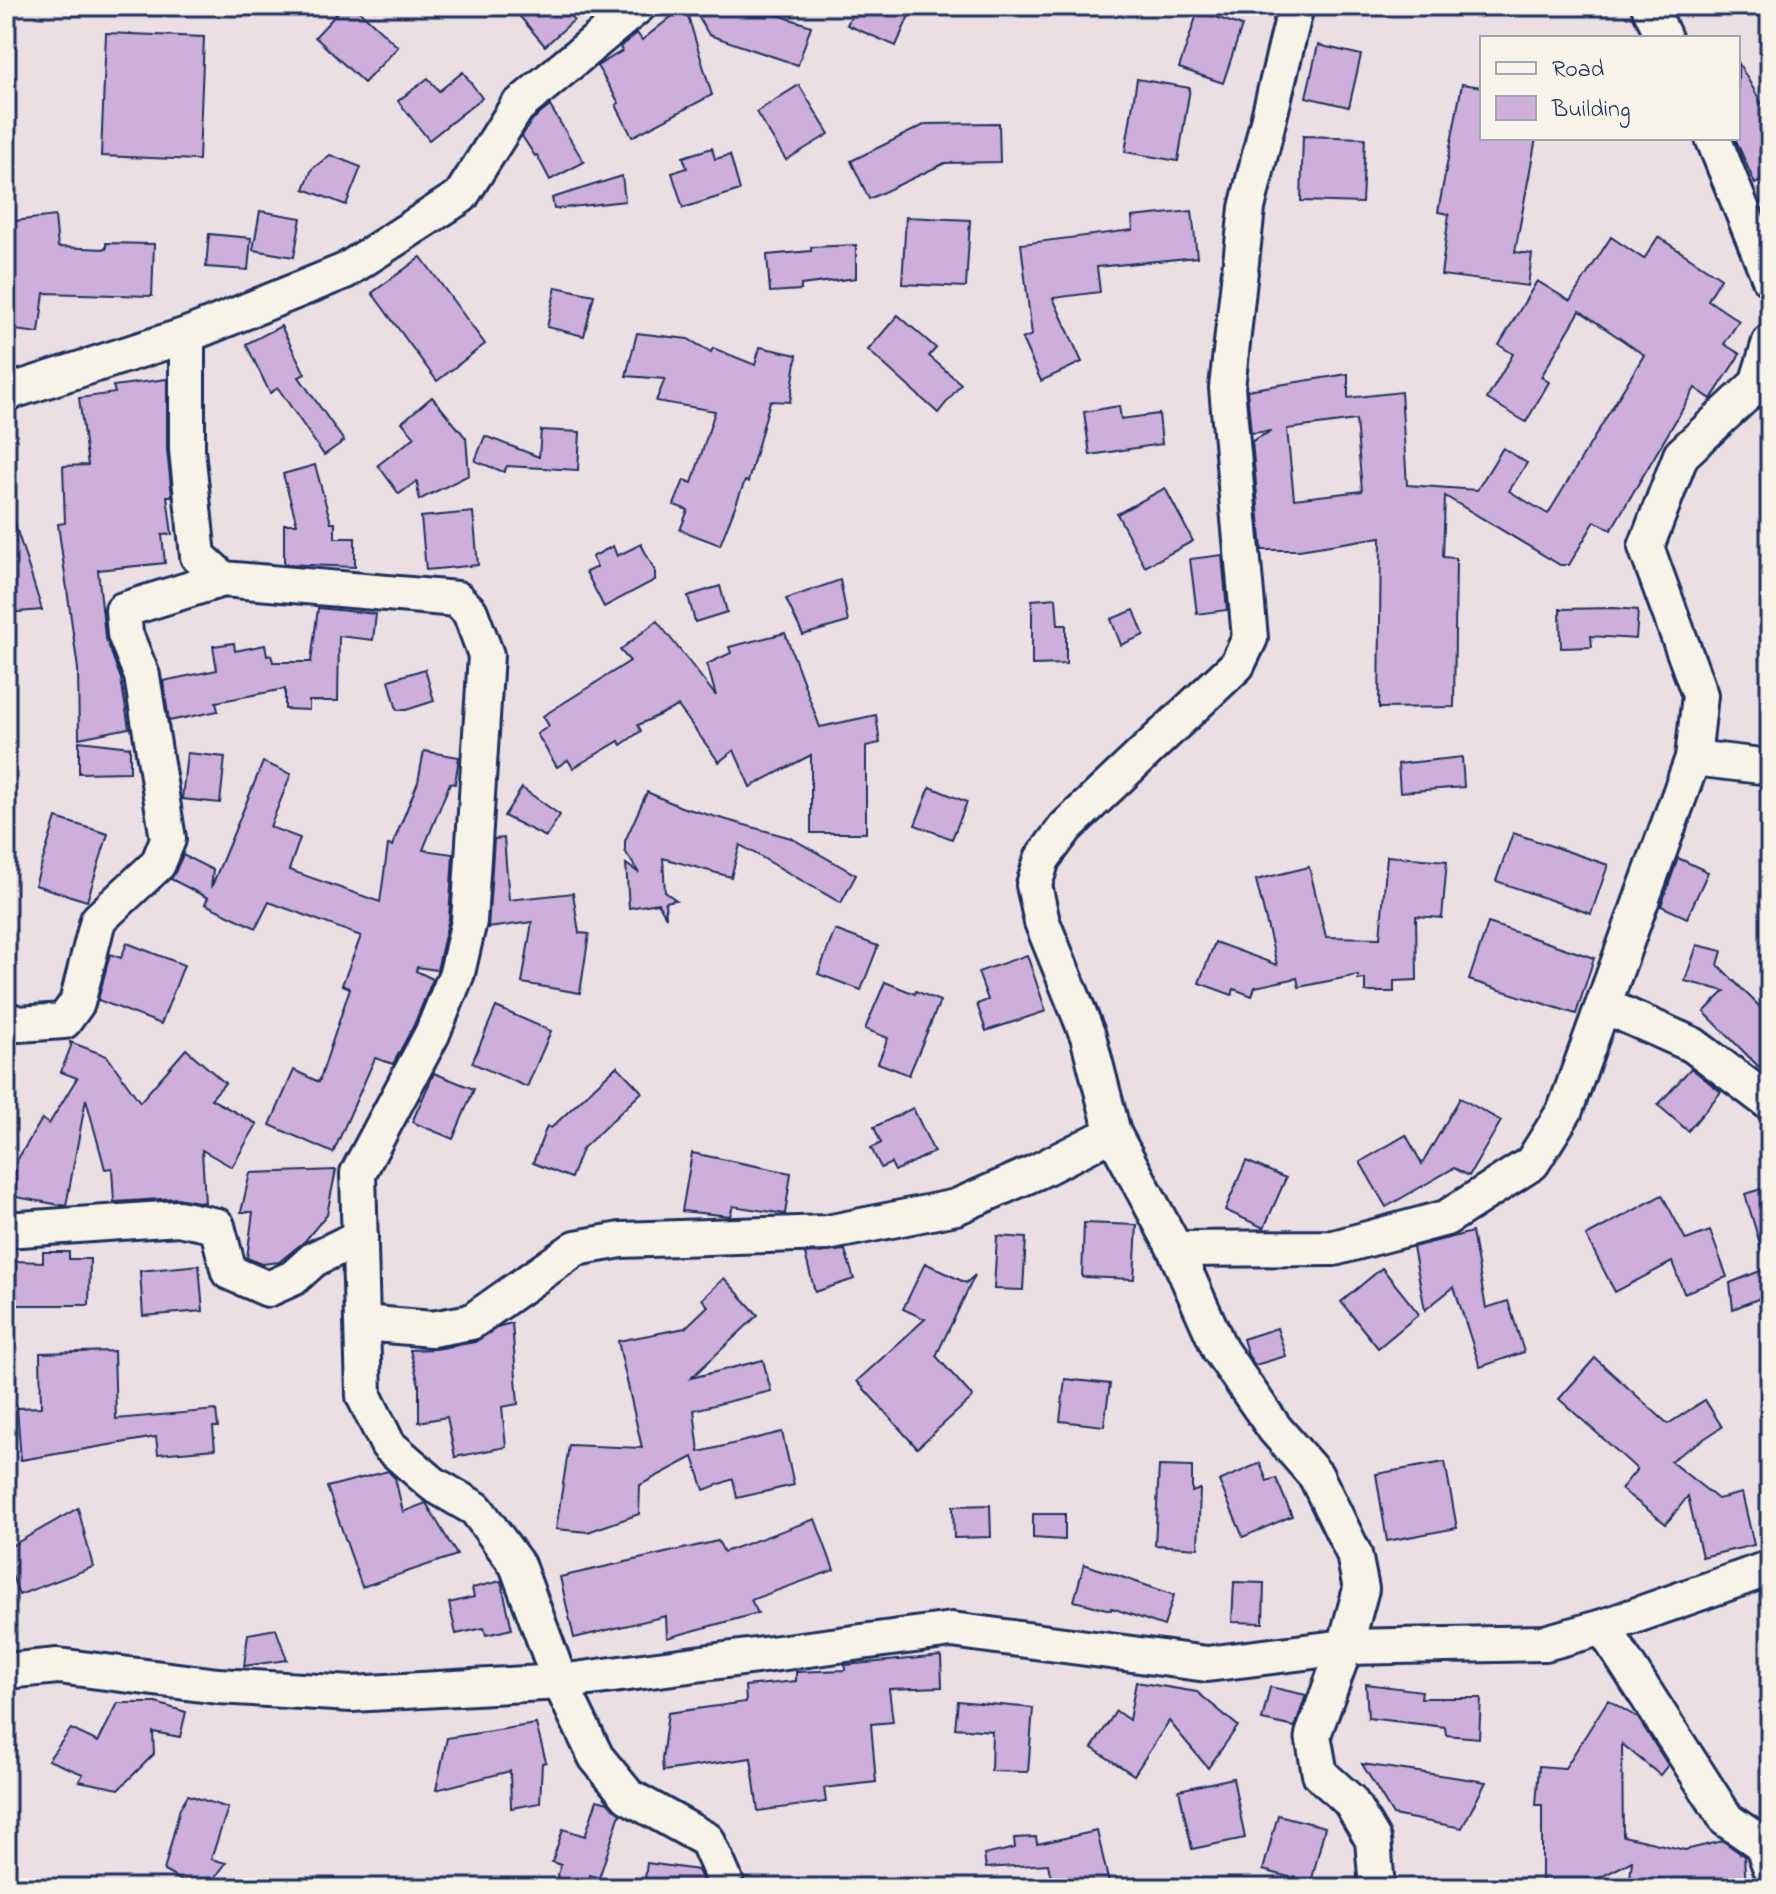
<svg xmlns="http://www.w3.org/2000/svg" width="1776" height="1894" font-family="'Indie Flower',sans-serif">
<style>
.building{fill:#ceafdb;stroke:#1b2f5e;stroke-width:2;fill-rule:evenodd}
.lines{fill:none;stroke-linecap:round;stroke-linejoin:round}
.street-casing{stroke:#1b2f5e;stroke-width:40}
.street{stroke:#f7f3e8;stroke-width:34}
</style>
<rect width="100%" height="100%" fill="#ebdfe4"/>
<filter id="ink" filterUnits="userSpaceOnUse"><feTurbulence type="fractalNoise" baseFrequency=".0125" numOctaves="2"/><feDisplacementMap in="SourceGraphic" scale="16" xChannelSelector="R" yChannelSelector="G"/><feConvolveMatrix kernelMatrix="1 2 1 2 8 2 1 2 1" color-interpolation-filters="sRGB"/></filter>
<g filter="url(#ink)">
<!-- building -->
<g class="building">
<path d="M344 6H354L398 47 364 83 315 37Z"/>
<path d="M511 6H562L574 20 545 46Z"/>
<path d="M685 6 712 95 632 137 616 105 619 103 597 66 622 51 620 47 637 33 642 40Z"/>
<path d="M692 6H751L811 26 798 65 709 35Z"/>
<path d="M856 6H913L896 46 847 25Z"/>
<path d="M1198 11 1242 26 1223 83 1179 68Z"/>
<path d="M106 33 204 37 199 160 101 156Z"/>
<path d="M1318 45 1361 55 1349 107 1306 97Z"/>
<path d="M1738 62 1770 118V175L1755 184 1735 138H1738Z"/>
<path d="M463 72 482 98 429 140 398 101 428 78 439 91Z"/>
<path d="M1137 79 1190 88 1178 161 1125 152Z"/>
<path d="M1462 84 1482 87V138H1536L1515 252 1532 254 1528 286 1441 275 1449 214 1438 212Z"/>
<path d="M799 85 829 134 786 160 756 112Z"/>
<path d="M550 106 584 162 550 180 537 155 535 156 522 136 532 120Z"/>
<path d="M999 123 1000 162 945 163 869 199 851 161 926 124Z"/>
<path d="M1303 136 1365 138 1362 203 1301 201Z"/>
<path d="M712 148 715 159 730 155 740 190 683 208 672 173 687 168 683 157Z"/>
<path d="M330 155 361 167 346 205 304 189 312 169Z"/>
<path d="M622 176 625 201 554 209 552 198Z"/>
<path d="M260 211 301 218 294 257 253 250Z"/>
<path d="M1192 211 1197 257 1097 267 1100 292 1053 298 1082 362 1041 381 1022 339 1032 335 1021 244 1133 230 1132 217Z"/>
<path d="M55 216 58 247 106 249V243L154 244 152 296 44 293 39 333 6 329V222Z"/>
<path d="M906 217 970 220 966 287 902 284Z"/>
<path d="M209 234 251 238 248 270 206 267Z"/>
<path d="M1611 237 1644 259 1658 237 1721 278 1708 300 1739 321 1724 344 1740 354 1711 399 1695 388 1611 530 1595 521 1569 565H1560L1445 496 1443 557 1456 558 1454 707 1379 708 1381 537 1299 550H1262L1252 441 1271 431 1251 433 1247 390 1348 374V398L1401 392 1407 485 1477 490 1503 448 1527 463 1509 491 1548 514 1644 355 1580 311 1541 377 1549 382 1526 422 1487 399 1513 354 1499 345 1537 281 1570 301ZM1356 420 1362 491 1294 499 1287 429Z"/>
<path d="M856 245V278L801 285V290L770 292 767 255 811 251V247Z"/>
<path d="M421 257 485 344 437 381 372 293Z"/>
<path d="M556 287 594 295 584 336 547 327Z"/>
<path d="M898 315 936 348 929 356 961 384 938 413 868 350Z"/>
<path d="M281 326 305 374 299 377 344 441 324 455 278 388 270 393 246 344Z"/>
<path d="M637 333 688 339 711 352 713 348 755 365 760 347 797 355 790 402 770 401 748 482 745 481 720 545 680 530 688 510 674 505 684 480 692 483 715 411 656 401 665 379 626 376Z"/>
<path d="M167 379V450L172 496H167L172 534 162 535 165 563 98 570 105 636 121 679 129 728 79 738 78 669 58 524 65 523 63 466 88 465 79 398 115 393 113 386Z"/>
<path d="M432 397 466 438 469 475 419 500 417 481 399 494 378 465 415 437 402 422Z"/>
<path d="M1119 406 1121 419 1159 414 1162 444 1090 455 1084 412Z"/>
<path d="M541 430 580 432 578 470 507 466 504 472 475 461 485 436 539 457Z"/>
<path d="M315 465 331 523H335V538H355V567L284 564V524H297L283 474Z"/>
<path d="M1165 488 1193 541 1145 567 1117 514Z"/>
<path d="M11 511 42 610 6 613V512Z"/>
<path d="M473 512 478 565 426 570 421 517Z"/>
<path d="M641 544 655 571V580L604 607 586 572 597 567 592 557 613 546 617 556Z"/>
<path d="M1222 555 1227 610 1197 614 1190 559Z"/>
<path d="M840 580 848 622 803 635 786 599Z"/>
<path d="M720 586 727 612 695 622 688 596Z"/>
<path d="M1056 598 1058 625H1066V664L1032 665V600Z"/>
<path d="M318 608 376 614 373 640 339 636 338 701H309V710L285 709V689L216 702 218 711 169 721 163 681 217 670 213 646 234 643 235 651 265 645 267 656 271 655 273 662H311Z"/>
<path d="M1614 608 1638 610 1636 639 1591 636 1592 647 1561 648 1560 609Z"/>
<path d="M1134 610 1144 635 1121 645 1111 619Z"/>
<path d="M657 621 716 696 707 664 731 653 729 647 785 633 820 727 876 715 880 743 866 746V833H811V755L750 787 734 750 719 762 678 706 638 725 641 731 621 745 619 741 573 768 568 760 557 767 537 734 549 726 543 716 630 661 620 650Z"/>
<path d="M425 669 434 701 406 710H397L389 680Z"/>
<path d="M79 741 130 747V772L79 773Z"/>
<path d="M424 751 459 757 455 784 450 783 423 850 453 854 449 918 437 970 417 967 416 971 433 979 414 1025 393 1064 375 1058 333 1153 270 1125 294 1070 319 1082 350 988 342 985 361 936 269 902 256 928 205 904 208 898 171 879 183 855 213 870 211 888 263 762 291 774 270 827 300 838 289 870 380 902 388 845 392 846 418 782Z"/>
<path d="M187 753 225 757 220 803 182 799Z"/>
<path d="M1462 757 1464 787 1400 792 1398 764Z"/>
<path d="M930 787 967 802 952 839 915 825Z"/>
<path d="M522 788 560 815 546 837 504 816Z"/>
<path d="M647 792 681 807 791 838 856 875 841 903 740 845 731 877 663 858 665 892 676 900 665 902 666 917 658 903 629 908 626 864 639 873 625 851V841Z"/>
<path d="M56 818 108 834 87 901 35 885Z"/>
<path d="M1513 833 1608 865 1591 914 1496 881Z"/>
<path d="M504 838 509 900 573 893 579 933 589 934 580 993 522 983 532 922 488 928 494 839Z"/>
<path d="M1387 856 1447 861 1442 918 1416 916 1417 980 1394 981V992H1365V979L1358 980V975L1299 987 1297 978 1255 987 1252 996 1234 989 1232 995 1199 983 1215 942 1277 965 1256 880 1309 867 1326 937 1380 938Z"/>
<path d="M1678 858 1708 872 1687 918 1661 906Z"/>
<path d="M1488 923 1594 958 1576 1014 1469 980Z"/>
<path d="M835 930 878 946 861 990 818 974Z"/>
<path d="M127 943 184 965 161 1024 98 1000 110 954 121 958Z"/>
<path d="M1697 945 1722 951 1718 965 1770 1017V1078L1704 1012 1725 991 1685 981Z"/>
<path d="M1027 955 1046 1011 986 1031 977 1004 988 1000 978 972Z"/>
<path d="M885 982 915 994 916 991 940 1001 909 1075 878 1063 888 1038 865 1029Z"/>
<path d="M496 1007 551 1031 527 1087 472 1063Z"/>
<path d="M70 1042 107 1056 140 1102 186 1049 225 1083 211 1099 257 1124 232 1167 202 1150 205 1203 177 1198 114 1202 112 1168 105 1169 86 1099 66 1206 16 1197V1162L42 1119 49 1124 77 1078 61 1072 71 1046Z"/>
<path d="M617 1066 642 1092 582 1149 571 1178 533 1163 547 1126 551 1128Z"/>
<path d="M1691 1068 1721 1092 1688 1131 1658 1105Z"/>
<path d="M434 1073 474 1089 453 1139 412 1122Z"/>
<path d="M1460 1098 1501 1121 1469 1176 1454 1168 1386 1207 1360 1162 1406 1135 1422 1164Z"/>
<path d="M913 1108 934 1152 895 1171 891 1163 881 1168 871 1148 881 1143 874 1127Z"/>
<path d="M692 1153 791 1173 785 1214 733 1206 730 1216 682 1211Z"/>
<path d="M1246 1161 1286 1178 1264 1228 1225 1210Z"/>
<path d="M336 1170 327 1214 305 1241 279 1262 262 1264 247 1258 253 1212H241L250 1173Z"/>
<path d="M1770 1186V1256L1764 1257 1745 1194Z"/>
<path d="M1662 1195 1686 1240 1710 1231 1727 1277 1684 1293 1672 1262 1615 1292 1586 1236Z"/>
<path d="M1084 1223 1137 1225 1134 1279 1082 1277Z"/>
<path d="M1472 1232 1486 1308 1508 1301 1524 1352 1480 1367 1454 1287 1425 1310 1413 1247Z"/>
<path d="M997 1236 1026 1238 1023 1290 994 1289Z"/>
<path d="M845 1250 854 1279 815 1292 805 1254Z"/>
<path d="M43 1252H69V1259H90L89 1305H16V1261L43 1262Z"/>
<path d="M925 1263 966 1283 975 1275 936 1356 973 1397 917 1448 857 1381 925 1319 903 1309Z"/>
<path d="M199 1265 203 1311 143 1316 140 1271Z"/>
<path d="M1770 1267V1294L1733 1309 1730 1283Z"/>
<path d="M1382 1268 1419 1314 1378 1348 1341 1302Z"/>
<path d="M724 1278 758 1315 691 1378 763 1360 771 1391 694 1410 699 1452 782 1432 794 1485 737 1498 733 1479 704 1490 693 1457 640 1485 639 1514 588 1532 556 1529 569 1445 642 1448 618 1341 685 1328 708 1306 702 1299Z"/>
<path d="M512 1323 518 1404 502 1407 506 1447 455 1457 447 1417 419 1422V1385L410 1350 436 1349 475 1342 500 1326Z"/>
<path d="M1277 1328 1286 1356 1255 1365 1248 1355 1243 1339Z"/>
<path d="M114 1351 116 1419 216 1410 218 1427H213L215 1449 158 1454 156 1437 21 1460 17 1408 41 1407 40 1353Z"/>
<path d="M1595 1358 1668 1424 1705 1400 1722 1427 1670 1461 1718 1499 1742 1493 1754 1545 1702 1557 1688 1496 1666 1524 1621 1489 1637 1469 1559 1399Z"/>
<path d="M1065 1379 1110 1384 1104 1426 1060 1421Z"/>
<path d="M1445 1462 1457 1528 1387 1541 1376 1474Z"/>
<path d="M1260 1463 1267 1481 1276 1478 1292 1516 1243 1537 1219 1481Z"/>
<path d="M1159 1466 1192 1467V1492L1200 1489 1198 1548 1155 1545Z"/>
<path d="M388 1471 395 1478 403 1512 426 1503 457 1555 362 1587 327 1487Z"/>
<path d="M990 1505 991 1537 954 1538 953 1506Z"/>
<path d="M78 1508 93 1567 19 1595 6 1559V1549Z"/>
<path d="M1033 1514H1065V1540L1033 1538Z"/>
<path d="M815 1519 834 1570 751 1600 758 1613 667 1638 666 1616 574 1638 560 1577 718 1541 724 1552Z"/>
<path d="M1084 1564 1174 1595 1164 1626 1112 1608 1111 1610 1074 1601Z"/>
<path d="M501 1581 512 1629 486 1635 484 1628 456 1634 449 1603 474 1597 472 1588Z"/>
<path d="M1234 1582 1264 1583 1263 1623 1232 1622Z"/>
<path d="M276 1629 287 1660 244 1666 248 1634Z"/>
<path d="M941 1656 942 1687 889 1689 893 1722 871 1724 876 1782 824 1788 826 1802 758 1811 751 1758 663 1771 662 1759 668 1713 746 1702 745 1686 796 1681V1672L845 1670V1665Z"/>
<path d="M1136 1682 1197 1692 1238 1726 1208 1768 1169 1721 1134 1775 1092 1748 1116 1711 1129 1720Z"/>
<path d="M1366 1684 1422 1691 1421 1698H1481L1479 1738 1446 1735 1445 1727 1368 1718Z"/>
<path d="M1270 1687 1306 1695 1295 1727 1262 1720Z"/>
<path d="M1608 1700 1638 1718 1668 1765 1660 1775 1622 1744 1623 1836 1685 1850 1723 1841 1744 1856 1746 1888H1629L1632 1861 1580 1888H1542V1805H1536L1539 1766 1565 1768Z"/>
<path d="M958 1701 1033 1708 1028 1772 991 1771 992 1731 955 1728Z"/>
<path d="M118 1703H156L186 1712 180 1737 153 1732 154 1754 119 1789 79 1781 83 1774 48 1760 71 1729 98 1742Z"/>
<path d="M536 1724 546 1762 542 1763 540 1803 511 1808 510 1771 436 1790 447 1738Z"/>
<path d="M1362 1764 1460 1778 1486 1782 1462 1828 1393 1815Z"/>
<path d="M1233 1778 1245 1838 1192 1849 1179 1790Z"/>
<path d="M188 1795 228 1808 211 1859 226 1863 207 1888H195L164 1871 180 1808Z"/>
<path d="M597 1800 608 1803 620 1814 599 1878 590 1875 586 1888H554L561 1865 552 1862 563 1829 585 1836Z"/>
<path d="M1278 1815 1325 1827 1311 1883 1263 1870Z"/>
<path d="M1097 1831 1110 1888H1053L1048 1864 986 1868 984 1855 1015 1848 1014 1838 1036 1837 1037 1844Z"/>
<path d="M647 1863 698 1870 706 1888H644Z"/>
</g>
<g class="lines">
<defs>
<g id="street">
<path d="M1296 6 1247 208 1227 388 1250 638 1237 665 1066 827 1042 859 1034 885 1042 922 1088 1036 1113 1133 1175 1249 1220 1350 1275 1429 1316 1476 1354 1554 1361 1589 1345 1647 1313 1735 1320 1774 1350 1801 1373 1840 1377 1888"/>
<path d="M1649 6 1664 38"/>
<path d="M1713 138 1770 279"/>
<path d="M187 335V450L198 556 223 579 457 599 470 612 486 655 469 921 457 973 432 1034 358 1173 364 1396 388 1445 433 1484 476 1509 517 1565 560 1682 596 1757 628 1796 707 1840 725 1881 726 1888"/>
<path d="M6 393 187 335 345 271 461 196 517 107 638 6"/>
<path d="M1693 758 1770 767"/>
<path d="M1605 1006 1693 1045 1770 1103"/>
<path d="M6 1019 18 1024 64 1021 77 1003 98 920 158 864 168 839 142 676 125 634 123 610 223 579"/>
<path d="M6 1230 178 1218 217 1226 229 1272 268 1289 293 1278 314 1259 360 1237"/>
<path d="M1175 1249 1334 1248 1446 1218 1532 1163 1565 1110 1693 758 1700 695 1646 547 1681 455 1757 384 1770 342"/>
<path d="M363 1323 432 1329 471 1322 576 1248 621 1240 827 1233 956 1207 1036 1172 1113 1133"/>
<path d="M1603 1627 1727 1820 1762 1844 1770 1866"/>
<path d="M6 1671 58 1666 218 1686 352 1694 560 1682 952 1630 1207 1664 1345 1647 1545 1643 1603 1627 1770 1568"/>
</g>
</defs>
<!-- street casing -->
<use href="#street" class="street-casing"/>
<!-- street -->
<use href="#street" class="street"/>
</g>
</g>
<!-- margin -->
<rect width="1776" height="1894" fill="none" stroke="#f7f3e8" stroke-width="32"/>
<rect x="16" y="16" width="1744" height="1862" fill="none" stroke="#1b2f5e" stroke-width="3" filter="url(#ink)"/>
<!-- legend -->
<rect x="1480" y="36" width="260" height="104" fill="#f7f3e8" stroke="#9fa5b1" stroke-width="2"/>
<rect x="1496" y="62" width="40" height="12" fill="#f7f3e8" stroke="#9fa5b1" stroke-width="2"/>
<text x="1552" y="76" font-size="24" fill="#1b2f5e">Road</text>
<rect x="1496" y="96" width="40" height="24" fill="#ceafdb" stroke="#9fa5b1" stroke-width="2"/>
<text x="1552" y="116" font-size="24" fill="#1b2f5e">Building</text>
</svg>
